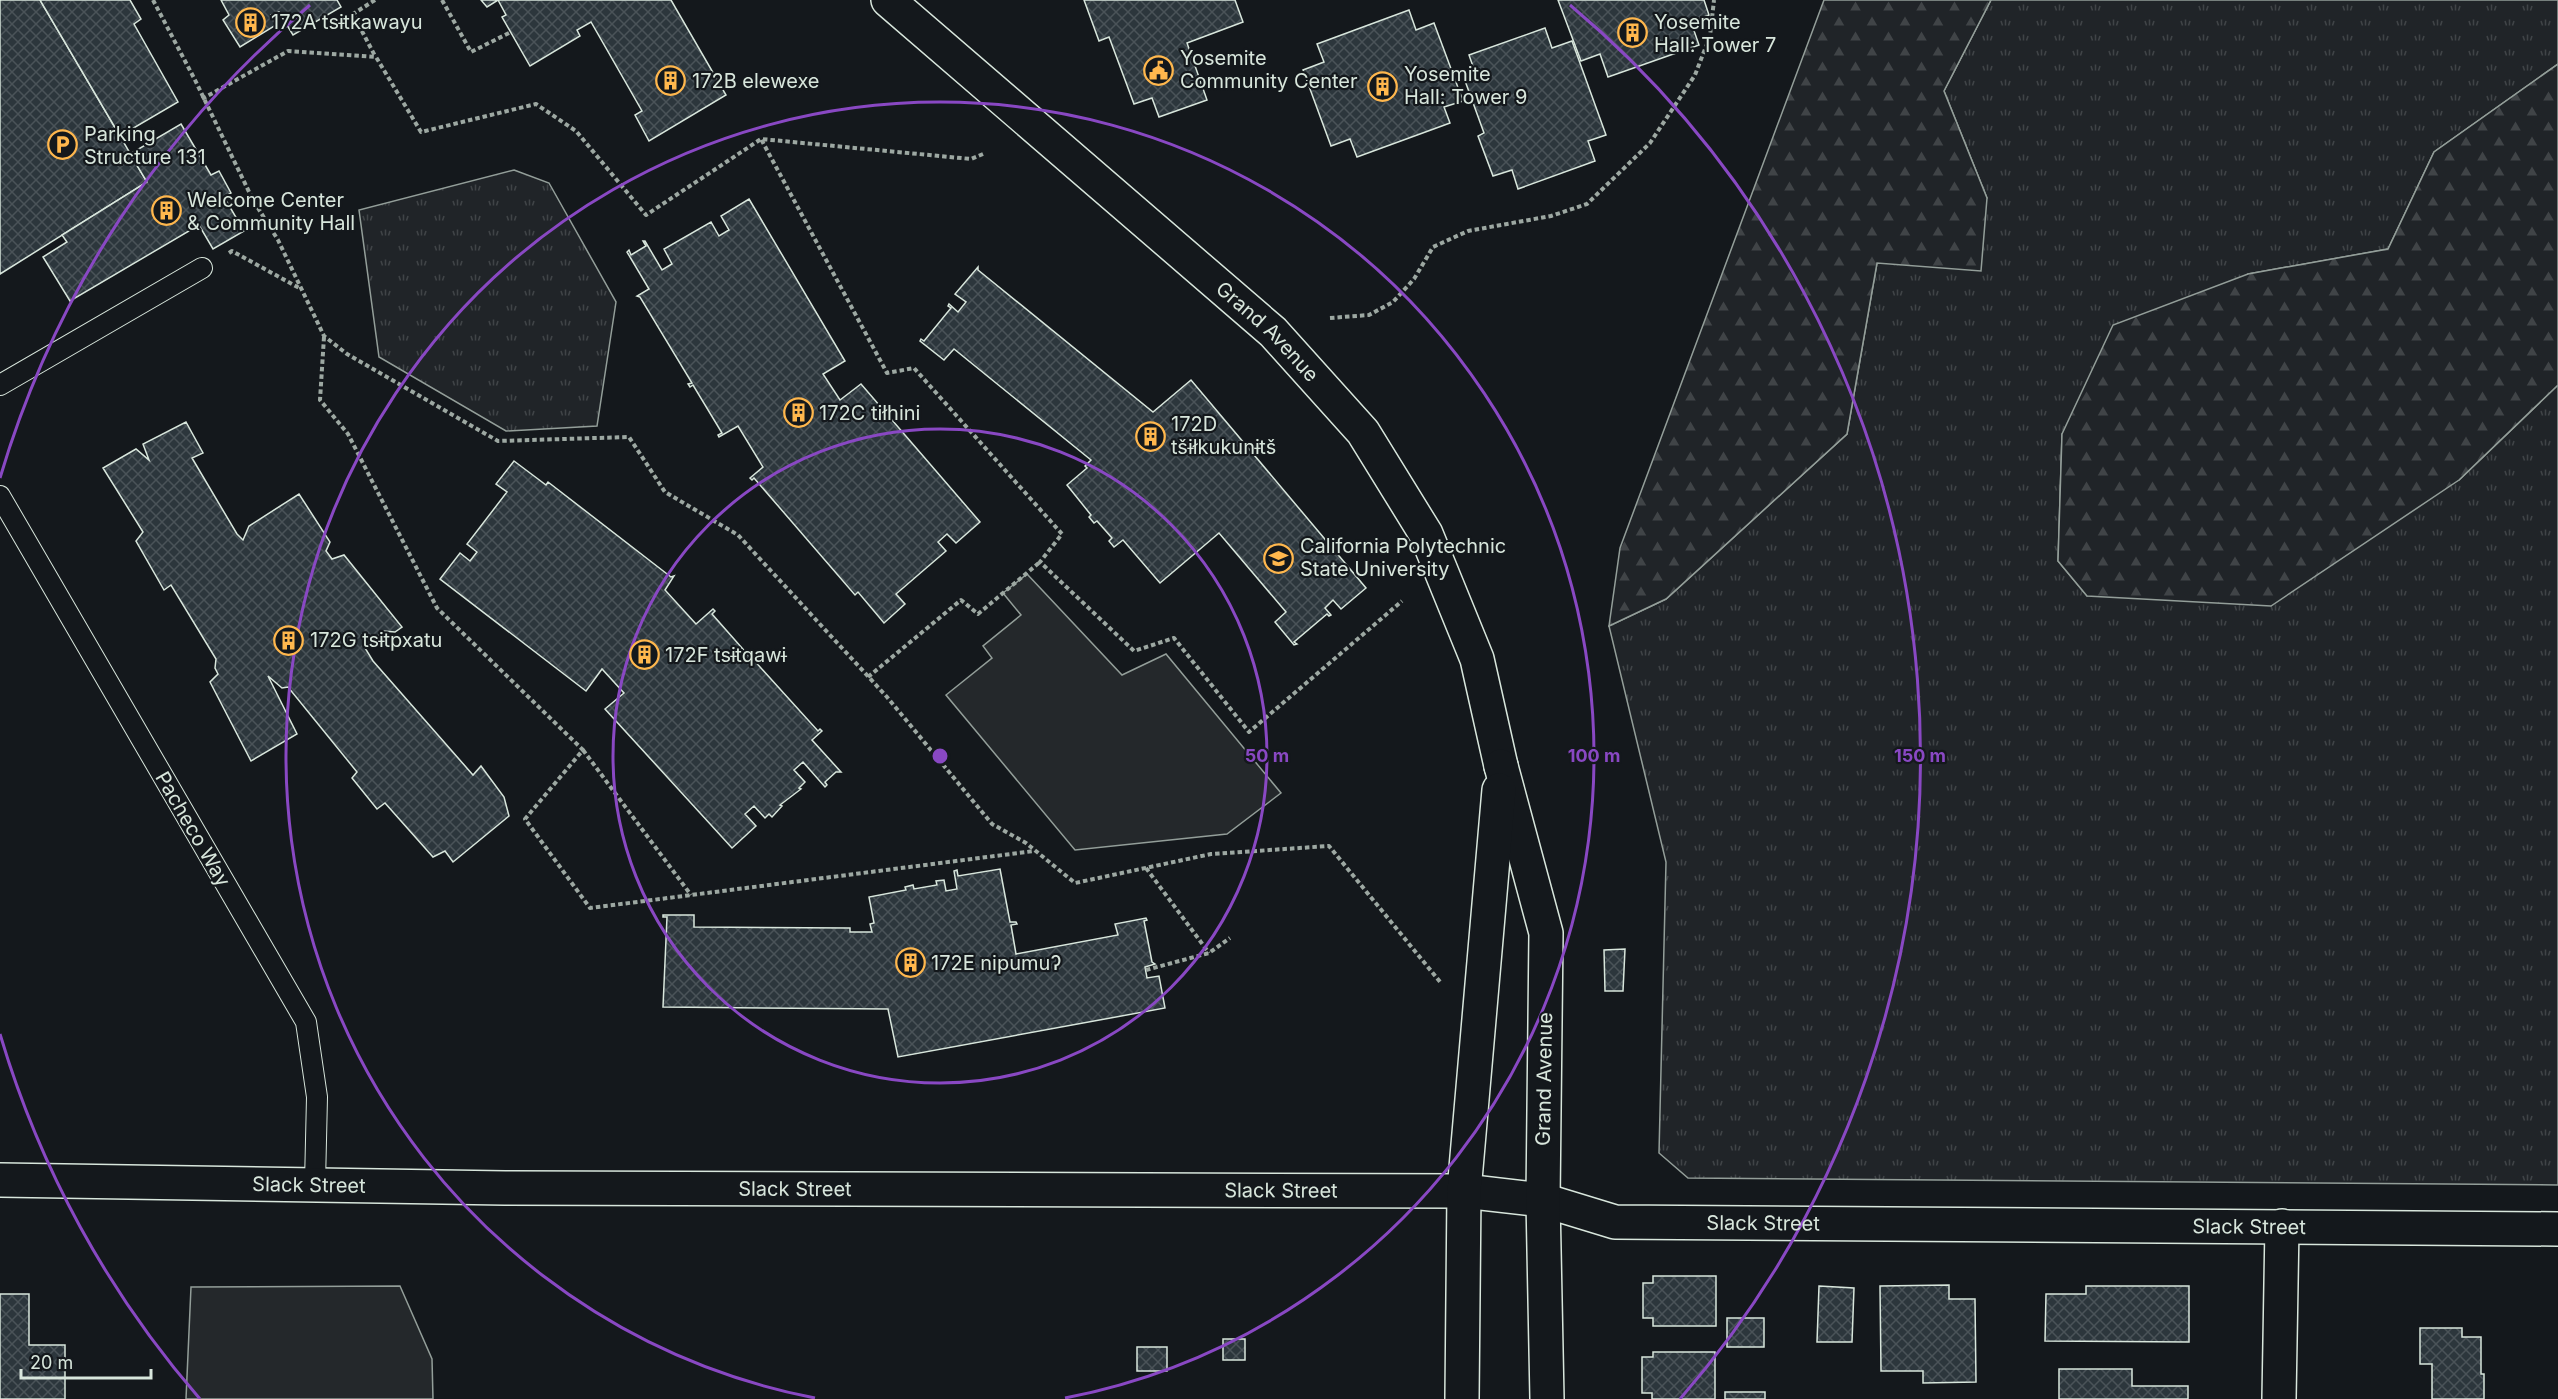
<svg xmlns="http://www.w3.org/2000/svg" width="2558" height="1399" font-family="Inter,sans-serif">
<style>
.grass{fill:url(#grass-tufts);stroke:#939e99;stroke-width:1.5}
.forest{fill:url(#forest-firs);stroke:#939e99;stroke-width:1.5}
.parking{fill:#24282b;stroke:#939e99;stroke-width:1.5}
.building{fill:url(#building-cross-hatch);stroke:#d8e6dc;stroke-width:1.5}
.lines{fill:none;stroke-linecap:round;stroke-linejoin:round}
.lane-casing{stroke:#d8e6dc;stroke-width:22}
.street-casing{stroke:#d8e6dc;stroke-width:36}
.secondary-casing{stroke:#d8e6dc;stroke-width:36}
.path{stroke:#9da8a2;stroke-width:4;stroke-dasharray:4.5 3;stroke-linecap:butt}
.lane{stroke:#14181c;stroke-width:20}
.street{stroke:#14181c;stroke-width:33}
.secondary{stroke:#14181c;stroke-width:33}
.ring{fill:none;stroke:#8948c3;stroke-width:3}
.labels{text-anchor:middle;stroke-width:4.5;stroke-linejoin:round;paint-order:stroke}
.poi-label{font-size:20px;fill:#d8e6dc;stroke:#14181c;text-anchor:start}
.street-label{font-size:20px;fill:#d8e6dc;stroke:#14181c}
.centre{fill:#8948c3;stroke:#14181c;stroke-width:3}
.ring-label{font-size:18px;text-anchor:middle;font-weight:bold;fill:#8948c3;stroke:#14181c;stroke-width:4.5;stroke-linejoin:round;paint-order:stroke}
</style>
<defs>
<pattern id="grass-tufts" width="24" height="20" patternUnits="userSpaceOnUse" patternTransform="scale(1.5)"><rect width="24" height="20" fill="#202428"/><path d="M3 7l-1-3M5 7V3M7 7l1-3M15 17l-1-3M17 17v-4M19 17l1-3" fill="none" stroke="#404447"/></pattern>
<pattern id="forest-firs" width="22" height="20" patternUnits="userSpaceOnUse" patternTransform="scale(1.5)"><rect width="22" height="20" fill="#202428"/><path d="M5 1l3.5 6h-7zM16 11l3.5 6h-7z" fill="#404447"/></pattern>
<pattern id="building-cross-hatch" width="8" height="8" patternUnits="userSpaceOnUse" patternTransform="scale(1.5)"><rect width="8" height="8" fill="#2c363c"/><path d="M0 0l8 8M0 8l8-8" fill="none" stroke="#4a5358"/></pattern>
</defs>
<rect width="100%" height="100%" fill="#14181c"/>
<!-- grass -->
<g class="grass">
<path d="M1991 0H2558V64L2434 152 2388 249 2248 274 2062 434 2058 561 2087 596 2459 480 2558 385V1185L1688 1178 1659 1153 1666 862 1609 626 1666 599 1847 434 1877 263 1987 198 1944 91Z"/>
<path d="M514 170 549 183 616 302 597 426 506 431 379 357 359 210Z"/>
</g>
<!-- forest -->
<g class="forest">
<path d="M1824 0H1991L1944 91 1987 198 1981 271 1877 263 1847 434 1666 599 1609 626 1620 548Z"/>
<path d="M2558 64V385L2459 480 2271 606 2087 596 2058 561 2062 434 2113 325 2248 274 2388 249 2434 152Z"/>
</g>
<!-- parking -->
<g class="parking">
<path d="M1027 574 1122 675 1166 654 1281 793 1227 834 1075 850 946 695 992 658 983 646 1021 615 1003 593Z"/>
<path d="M400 1286 432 1359 433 1399H186L191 1287Z"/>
</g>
<!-- building -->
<g class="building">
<path d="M0 0H40L147 182 0 274Z"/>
<path d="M40 0H130L141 19 134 24 178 102 120 136Z"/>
<path d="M221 0H337L341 7 293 35 279 12 271 15 276 25 240 47 223 20 229 15Z"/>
<path d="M481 0H671L726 95 649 141 635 115 642 111 591 22 577 30 580 36 530 66 502 17 506 15 498 0 487 7Z"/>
<path d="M1084 0H1235L1243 22 1187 43 1207 100 1159 117 1152 98 1134 104 1109 37 1099 41Z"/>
<path d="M1558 0H1704L1709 15 1691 22 1699 45 1608 77 1600 54 1581 61Z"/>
<path d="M1409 10 1416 30 1434 23 1463 101 1444 107 1450 123 1357 157 1350 139 1331 146 1303 70 1324 62 1317 44Z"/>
<path d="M1545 28 1552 48 1572 41 1606 135 1588 141 1595 161 1518 189 1512 170 1493 176 1478 136 1484 133 1464 78 1476 75 1469 55Z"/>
<path d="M181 124 211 175 219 171 231 193 224 197 244 231 213 249 199 225 70 301 43 257 67 242 62 235 147 182 130 154Z"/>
<path d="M749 199 845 361 823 374 840 400 861 384 980 522 956 543 947 534 938 542 946 551 896 594 905 604 884 623 858 592 855 595 754 478 752 480 750 478 763 467 738 426 719 437 718 435 722 433 693 385 690 387 688 384 692 383 640 297 637 296 649 289 627 252 629 250 631 255 646 246 643 241H645L662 270 672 264 664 249 711 222 719 236 729 230 721 216Z"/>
<path d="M978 267V270L1153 412 1191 380 1366 588 1341 609 1333 600 1325 608 1331 615 1329 616 1327 614 1294 642 1297 644 1294 645 1275 622 1286 612 1219 533 1160 583 1123 540 1114 547 1109 541 1112 538 1097 521 1094 523 1089 517 1091 515 1067 485 1087 468 1085 466 1091 460 954 349 944 360 920 341 921 339 924 341 951 308 948 306 949 304 958 312 966 302 955 294Z"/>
<path d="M186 422 203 453 192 458 237 534 243 540 249 526 299 494 330 542 326 551 332 559 344 555 402 627 395 632 383 631 365 648 373 661 473 775 481 766 504 797 509 816 453 862 445 851 433 857 385 803 377 809 352 778 357 772 288 687 282 688 268 676 297 734 251 761 210 682 218 674 215 668 216 659 171 585 164 590 136 541 143 532 103 468 136 449 149 460 143 444Z"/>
<path d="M514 461 546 485 548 482 671 577 674 576 665 590 696 624 713 609 715 611 712 614 749 656 752 653 754 655 751 657 818 731 820 729 822 731 812 740 841 772H836L825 782 827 785 825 787 803 762 794 770 805 782 799 788 801 789 780 805 782 806 772 817 769 814 765 818 754 806 745 814 756 826 732 848 605 709 624 693 602 669 586 691 440 579 460 553 470 561 477 552 467 544 507 492 496 484Z"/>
<path d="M1000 869 1010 922H1016L1017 924 1011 925 1016 954 1118 935 1115 924 1146 918 1147 920 1144 921 1152 962 1155 964 1145 967 1147 978 1159 976 1165 1008 898 1057 888 1009 663 1007 667 917H663V915H694V927L850 928V932H872L870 924 874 923 869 897 906 890 905 887 913 885 914 889 937 885 936 881 944 880 946 891 957 889 954 871 957 870 958 876Z"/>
<path d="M1625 949 1623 991H1605L1604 950Z"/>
<path d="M1653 1276H1716V1326H1653V1318H1643V1283H1653Z"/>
<path d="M1949 1285V1299H1975L1976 1382 1923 1383V1371H1881L1880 1286Z"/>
<path d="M1819 1286 1854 1288 1852 1342H1817Z"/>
<path d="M2086 1286H2189V1342L2045 1341 2046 1294H2086Z"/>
<path d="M0 1294H29V1345H65V1399H0Z"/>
<rect x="1727" y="1318" width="37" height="29"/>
<path d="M2420 1328H2462V1337H2481V1374H2484V1399H2432V1364H2420Z"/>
<rect x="1223" y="1339" width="22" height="21"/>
<rect x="1137" y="1347" width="30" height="24"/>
<path d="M1653 1352H1715V1399H1652V1393H1642V1357H1653Z"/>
<path d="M2059 1369H2132V1386H2188V1399H2059Z"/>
<rect x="1725" y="1392" width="40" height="7"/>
</g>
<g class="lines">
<defs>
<g id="lane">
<path d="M0 385 202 268"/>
<path d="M0 496 306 1022 317 1097 315 1183"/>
</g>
<g id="street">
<path id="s1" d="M888 0 1273 332 1363 432 1426 534 1477 659 1501 766"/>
<path id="s2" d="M0 1180 505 1188 1464 1191 1543 1200 1615 1222 2558 1229"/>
<path d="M2279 1399 2282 1226"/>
</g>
<g id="secondary">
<path d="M1501 766 1546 933 1543 1200 1547 1399"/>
<path d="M1462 1399 1464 1191 1499 790"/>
</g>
</defs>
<!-- lane casing -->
<use href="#lane" class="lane-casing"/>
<!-- street casing -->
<use href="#street" class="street-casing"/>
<!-- secondary casing -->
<use href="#secondary" class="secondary-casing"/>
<!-- path -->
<g class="path">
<path d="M153 0 195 80 253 200 278 240 324 336 347 354 498 441 629 437 665 492 738 535 887 697 992 824 1026 843 1075 883 1211 854 1329 846 1441 983"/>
<path d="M375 0 353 14 375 56"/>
<path d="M442 0 471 52 509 33"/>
<path d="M202 99 288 51 376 57 421 132 536 104 576 131 646 215 761 139"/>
<path d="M983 154 971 159 761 139 887 373 914 368 1062 534 1040 562 1134 651 1174 638 1249 732 1402 601"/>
<path d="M229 253 232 251 301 289"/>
<path d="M1330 318 1369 315 1393 302 1414 279 1433 247 1468 231 1551 216 1587 204 1650 143 1695 75 1710 36 1714 0"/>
<path d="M324 337 320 400 348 434 437 608 583 750 525 819 590 908 1034 851"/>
<path d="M868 677 961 600 978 614 1040 562"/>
<path d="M583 750 691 895"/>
<path d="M1146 868 1209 953"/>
<path d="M1146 970 1209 953 1230 938"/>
</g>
<!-- lane -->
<use href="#lane" class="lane"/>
<!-- street -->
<use href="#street" class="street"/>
<!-- secondary -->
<use href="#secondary" class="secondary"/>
</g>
<!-- distance rings -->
<g class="ring">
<circle cx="940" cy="756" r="327"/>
<path d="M815 1398A654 654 0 1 1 1065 1398"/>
<path d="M200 1399A980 980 0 0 1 0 1034M0 478A980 980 0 0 1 310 5M1570 5A980 980 0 0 1 1680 1399"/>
</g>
<!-- icons -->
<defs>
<symbol id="building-ring" viewBox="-11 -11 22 22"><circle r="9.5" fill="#14181c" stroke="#ffb74d" stroke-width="1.5"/><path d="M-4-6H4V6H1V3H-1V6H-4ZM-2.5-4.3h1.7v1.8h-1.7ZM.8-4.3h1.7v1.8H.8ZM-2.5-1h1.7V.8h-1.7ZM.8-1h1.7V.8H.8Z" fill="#ffb74d"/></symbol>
<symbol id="civic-ring" viewBox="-11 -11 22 22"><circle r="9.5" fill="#14181c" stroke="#ffb74d" stroke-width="1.5"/><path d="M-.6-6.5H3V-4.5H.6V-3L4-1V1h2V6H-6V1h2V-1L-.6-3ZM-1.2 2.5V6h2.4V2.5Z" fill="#ffb74d"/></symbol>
<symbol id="parking-ring" viewBox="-11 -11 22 22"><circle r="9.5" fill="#14181c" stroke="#ffb74d" stroke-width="1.5"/><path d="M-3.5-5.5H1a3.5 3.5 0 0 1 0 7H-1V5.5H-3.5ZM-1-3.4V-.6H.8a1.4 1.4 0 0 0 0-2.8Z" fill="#ffb74d"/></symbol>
<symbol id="university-ring" viewBox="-11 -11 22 22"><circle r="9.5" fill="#14181c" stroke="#ffb74d" stroke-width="1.5"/><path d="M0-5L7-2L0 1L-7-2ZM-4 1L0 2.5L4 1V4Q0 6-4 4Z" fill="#ffb74d"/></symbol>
</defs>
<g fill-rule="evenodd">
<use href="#building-ring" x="234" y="6" width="33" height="33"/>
<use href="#building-ring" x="1616" y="16" width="33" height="33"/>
<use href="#civic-ring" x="1142" y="54" width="33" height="33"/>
<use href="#building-ring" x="654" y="64" width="33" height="33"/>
<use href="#building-ring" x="1366" y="70" width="33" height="33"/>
<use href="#parking-ring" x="46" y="128" width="33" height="33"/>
<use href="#building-ring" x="150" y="194" width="33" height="33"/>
<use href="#building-ring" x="782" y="396" width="33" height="33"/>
<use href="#building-ring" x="1134" y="420" width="33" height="33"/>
<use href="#university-ring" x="1262" y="542" width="33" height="33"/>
<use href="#building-ring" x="272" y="624" width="33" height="33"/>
<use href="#building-ring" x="628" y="638" width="33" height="33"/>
<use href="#building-ring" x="894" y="946" width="33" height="33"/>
</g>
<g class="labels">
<!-- poi labels -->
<g class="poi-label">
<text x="271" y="29">172A tsɨtkawayu</text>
<text x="1654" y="29">Yosemite<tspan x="1654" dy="23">Hall: Tower 7</tspan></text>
<text x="1180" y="65">Yosemite<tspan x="1180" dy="23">Community Center</tspan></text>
<text x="1404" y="81">Yosemite<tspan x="1404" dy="23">Hall: Tower 9</tspan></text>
<text x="692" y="88">172B elewexe</text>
<text x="84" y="141">Parking<tspan x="84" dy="23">Structure 131</tspan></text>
<text x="187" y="207">Welcome Center<tspan x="187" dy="23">&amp; Community Hall</tspan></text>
<text x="819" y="420">172C tiłhini</text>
<text x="1171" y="431">172D<tspan x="1171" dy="23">tšɨłkukunɨtš</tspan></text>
<text x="1300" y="553">California Polytechnic<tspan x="1300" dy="23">State University</tspan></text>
<text x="310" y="647">172G tsɨtpxatu</text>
<text x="665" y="662">172F tsɨtqawɨ</text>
<text x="931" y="970">172E nipumuʔ</text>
</g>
<!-- street labels -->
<g class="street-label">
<text dy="7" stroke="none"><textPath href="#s1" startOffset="504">Grand Avenue</textPath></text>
<text transform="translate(193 829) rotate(60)" y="7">Pacheco Way</text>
<text transform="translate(1544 1079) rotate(-89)" y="7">Grand Avenue</text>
<text dy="7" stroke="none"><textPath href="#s2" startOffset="309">Slack Street</textPath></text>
<text dy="7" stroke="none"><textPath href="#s2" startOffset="795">Slack Street</textPath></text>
<text dy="7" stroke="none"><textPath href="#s2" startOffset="1281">Slack Street</textPath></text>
<text dy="7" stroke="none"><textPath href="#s2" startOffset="1767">Slack Street</textPath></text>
<text dy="7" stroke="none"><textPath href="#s2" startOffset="2253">Slack Street</textPath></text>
</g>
</g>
<circle cx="940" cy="756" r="9" class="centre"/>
<g class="ring-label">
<text x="1267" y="762">50 m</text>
<text x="1594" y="762">100 m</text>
<text x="1920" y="762">150 m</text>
</g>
<!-- scale -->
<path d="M21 1369v9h130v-9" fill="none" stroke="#d8e6dc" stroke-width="3"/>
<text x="30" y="1369" font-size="18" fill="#d8e6dc" stroke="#14181c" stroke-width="4.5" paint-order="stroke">20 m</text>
</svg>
